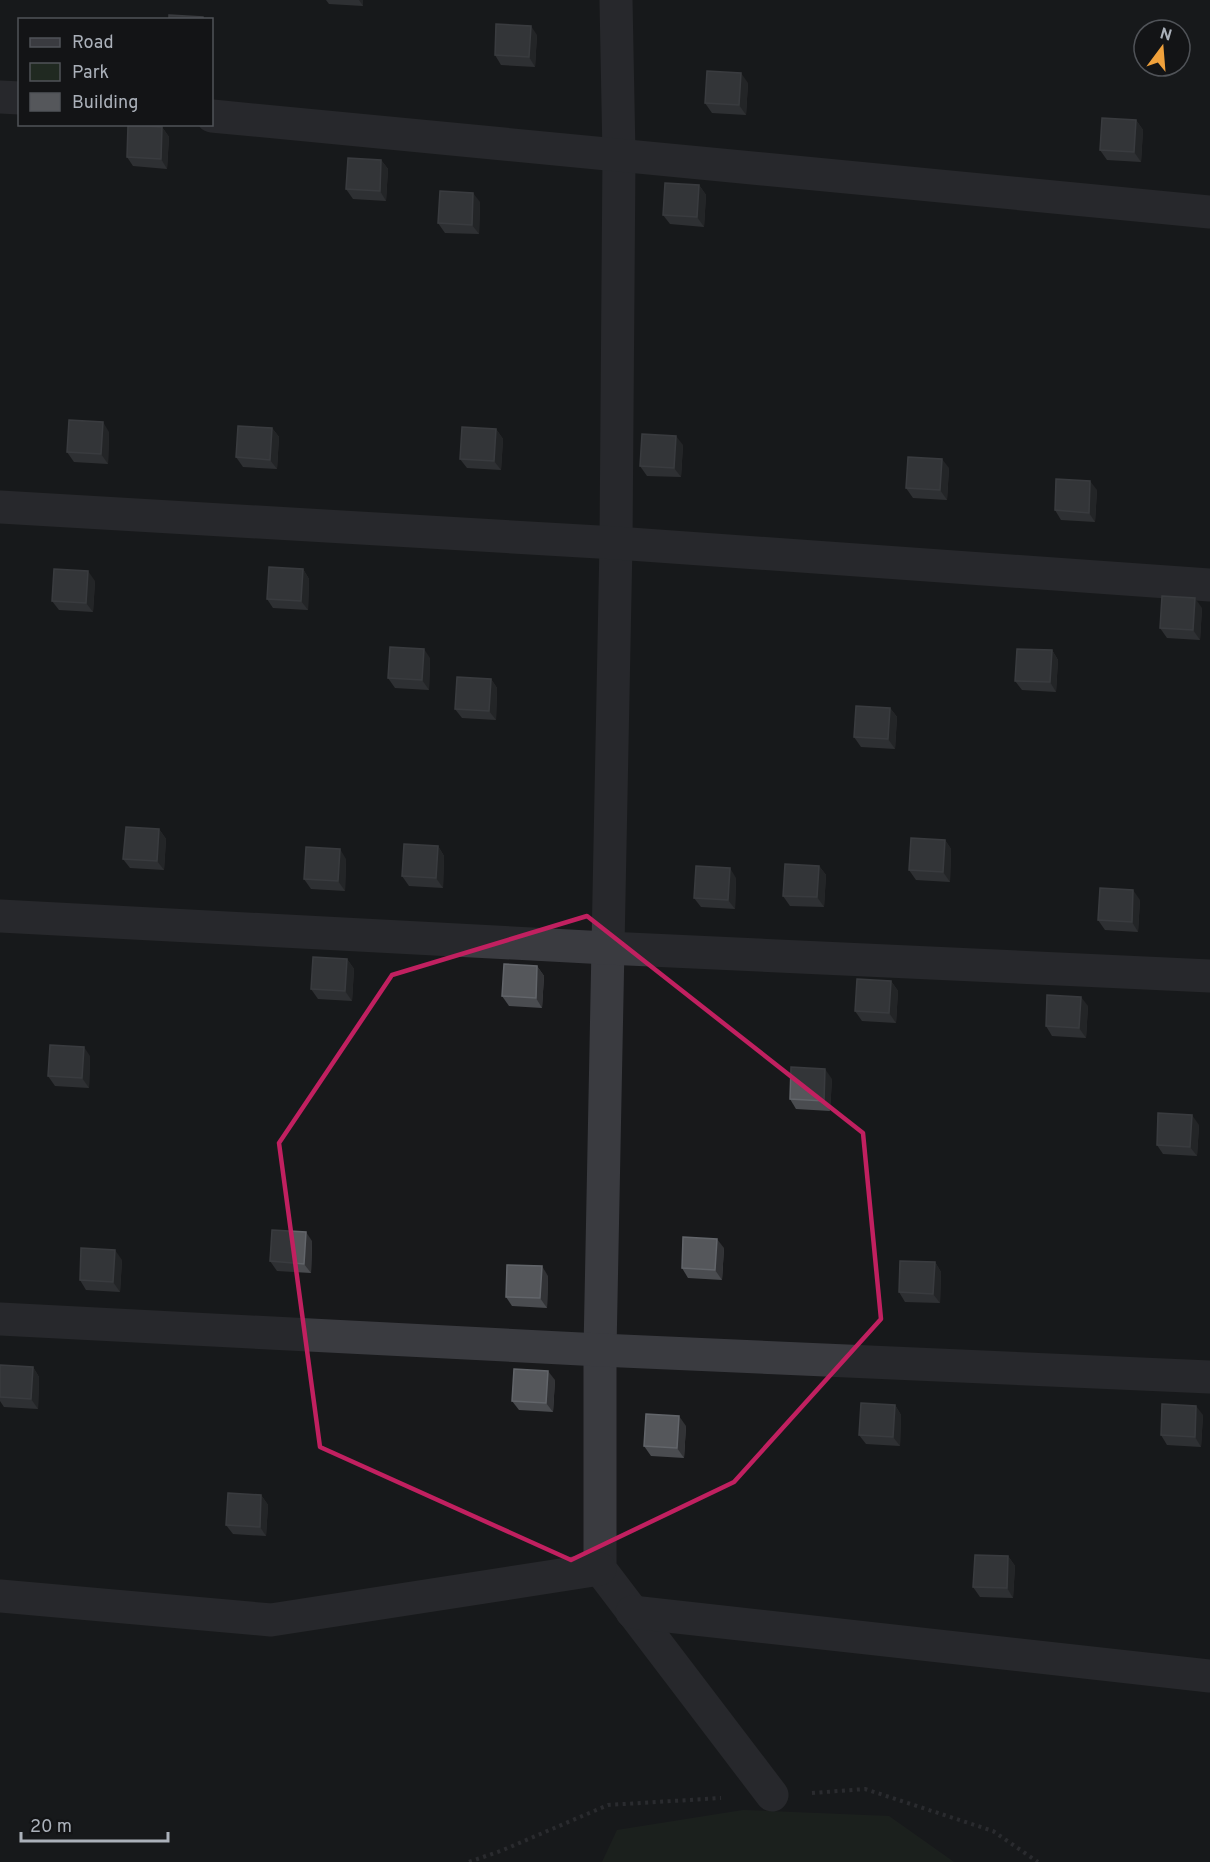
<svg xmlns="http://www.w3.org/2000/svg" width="1210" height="1862" font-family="Overpass,sans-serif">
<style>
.green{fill:#202921}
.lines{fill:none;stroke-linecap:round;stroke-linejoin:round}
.path{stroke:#404247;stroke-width:4;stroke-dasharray:3 4.5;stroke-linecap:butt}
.minor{stroke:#3a3b40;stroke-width:33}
.wall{fill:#4a4c50}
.shaded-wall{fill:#323336}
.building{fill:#55575b;stroke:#62656a;stroke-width:1.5}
.marked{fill:none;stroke:#c12060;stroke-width:4.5;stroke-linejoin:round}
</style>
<rect width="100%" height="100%" fill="#18191b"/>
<!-- green -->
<path class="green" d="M743 1810 889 1816 954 1862H602L617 1830Z"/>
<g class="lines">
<!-- path -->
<g class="path">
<path d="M812 1793 865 1789 993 1831 1038 1862"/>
<path d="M469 1862 503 1850 608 1805 721 1798"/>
</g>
<!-- minor -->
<g class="minor">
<path d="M616 0 619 155 616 543 600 1350V1569L772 1795"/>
<path d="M0 97 20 98"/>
<path d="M212 116 1210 212"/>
<path d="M0 507 616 543 1210 585"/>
<path d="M0 916 607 948 1210 976"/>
<path d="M0 1319 600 1350 1210 1377"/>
<path d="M0 1596 271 1620 600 1569"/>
<path d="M632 1612 1210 1676"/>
</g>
</g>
<!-- wall -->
<g class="wall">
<path d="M326 0H363V6L329 4Z"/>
<path d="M537 35 535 67 501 65 495 55Z"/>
<path d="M748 83 746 115 712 113 705 103Z"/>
<path d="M1136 120 1143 130 1141 162 1107 160 1100 150Z"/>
<path d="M162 127 169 137 167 169 133 166 127 157Z"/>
<path d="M381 160 388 169 386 201 353 199 346 189Z"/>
<path d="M699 185 706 195 704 227 670 224 663 215Z"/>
<path d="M480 202 479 234 445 233 438 223Z"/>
<path d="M272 428 279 437 277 469 243 467 236 457Z"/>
<path d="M496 429 503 439 501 470 467 468 460 459Z"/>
<path d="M109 432 108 464 74 462 67 452Z"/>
<path d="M683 445 681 477 647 476 640 466Z"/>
<path d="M949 468 947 500 913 498 906 488Z"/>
<path d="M1097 490 1095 522 1061 520 1055 510Z"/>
<path d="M303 569 309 579 308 610 273 608 267 599Z"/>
<path d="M95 581 93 612 59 610 52 601Z"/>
<path d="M1202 608 1200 640 1167 638 1160 628Z"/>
<path d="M1052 650 1058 660 1056 692 1022 690 1015 681Z"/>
<path d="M430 658 429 690 395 688 388 678Z"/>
<path d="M491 679 497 688 496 720 462 718 455 709Z"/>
<path d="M890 708 897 717 895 749 861 747 854 737Z"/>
<path d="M159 829 166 839 164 870 130 868 123 859Z"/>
<path d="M945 840 951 849 950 882 916 880 909 870Z"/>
<path d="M438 846 444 856 443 888 409 886 402 876Z"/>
<path d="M346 859 345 891 311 889 304 879Z"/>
<path d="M819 866 826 875 824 907 790 906 783 896Z"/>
<path d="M736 878 735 909 701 907 694 898Z"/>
<path d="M1140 900 1138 932 1105 930 1098 920Z"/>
<path d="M347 959 354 969 352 1001 318 999 311 989Z"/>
<path d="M537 966 544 976 542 1008 509 1006 502 996Z"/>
<path d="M891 981 898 991 896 1023 862 1021 855 1011Z"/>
<path d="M1088 1006 1086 1038 1052 1036 1046 1026Z"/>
<path d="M90 1056 89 1088 55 1086 48 1076Z"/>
<path d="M832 1079 830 1111 796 1109 790 1099Z"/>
<path d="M1199 1125 1197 1156 1163 1154 1157 1145Z"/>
<path d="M312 1241 311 1273 277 1271 270 1261Z"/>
<path d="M724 1248 722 1280 688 1278 682 1268Z"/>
<path d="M122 1260 120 1292 86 1290 80 1280Z"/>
<path d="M935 1262 941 1272 940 1303 905 1302 899 1292Z"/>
<path d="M548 1276 547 1308 512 1306 506 1297Z"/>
<path d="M0 1365 33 1367 39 1377 38 1409 4 1407 0 1401Z"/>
<path d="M555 1380 553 1412 519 1410 512 1401Z"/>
<path d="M895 1405 901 1415 900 1446 866 1444 859 1435Z"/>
<path d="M1203 1415 1201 1447 1167 1445 1161 1435Z"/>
<path d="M686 1426 684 1458 651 1456 644 1446Z"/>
<path d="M261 1495 268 1505 266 1536 233 1534 226 1525Z"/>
<path d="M1008 1556 1015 1566 1013 1598 980 1597 973 1587Z"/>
</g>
<!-- shaded-wall -->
<g class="shaded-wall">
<path d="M359 0H363V6Z"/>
<path d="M531 26 537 35 535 67 529 57Z"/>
<path d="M741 73 748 83 746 115 739 105Z"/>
<path d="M1136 120 1143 130 1141 162 1134 152Z"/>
<path d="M162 127 169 137 167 169 161 159Z"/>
<path d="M381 160 388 169 386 201 380 191Z"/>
<path d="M699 185 706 195 704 227 697 217Z"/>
<path d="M473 193 480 202 479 234 472 225Z"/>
<path d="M103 422 109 432 108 464 101 454Z"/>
<path d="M272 428 279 437 277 469 270 460Z"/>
<path d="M496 429 503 439 501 470 494 461Z"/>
<path d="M676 436 683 445 681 477 674 468Z"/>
<path d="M942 459 949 468 947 500 940 490Z"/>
<path d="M1090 481 1097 490 1095 522 1089 513Z"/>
<path d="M303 569 309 579 308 610 301 601Z"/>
<path d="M88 571 95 581 93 612 86 603Z"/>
<path d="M1195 598 1202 608 1200 640 1193 630Z"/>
<path d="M424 649 430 658 429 690 422 680Z"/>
<path d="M1052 650 1058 660 1056 692 1050 682Z"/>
<path d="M491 679 497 688 496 720 489 711Z"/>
<path d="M890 708 897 717 895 749 888 739Z"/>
<path d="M159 829 166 839 164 870 157 861Z"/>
<path d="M945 840 951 849 950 882 943 872Z"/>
<path d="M438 846 444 856 443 888 436 878Z"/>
<path d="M340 849 346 859 345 891 338 881Z"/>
<path d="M819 866 826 875 824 907 817 897Z"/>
<path d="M730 868 736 878 735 909 728 900Z"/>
<path d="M1133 890 1140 900 1138 932 1132 922Z"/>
<path d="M347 959 354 969 352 1001 345 991Z"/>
<path d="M537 966 544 976 542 1008 536 998Z"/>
<path d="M891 981 898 991 896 1023 889 1013Z"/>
<path d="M1081 997 1088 1006 1086 1038 1079 1028Z"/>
<path d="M84 1047 90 1056 89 1088 82 1078Z"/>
<path d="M825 1069 832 1079 830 1111 824 1101Z"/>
<path d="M1192 1115 1199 1125 1197 1156 1190 1147Z"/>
<path d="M306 1232 312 1241 311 1273 304 1264Z"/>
<path d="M717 1239 724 1248 722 1280 715 1270Z"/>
<path d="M115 1250 122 1260 120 1292 113 1282Z"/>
<path d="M935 1262 941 1272 940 1303 933 1294Z"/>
<path d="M542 1266 548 1276 547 1308 540 1298Z"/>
<path d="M33 1367 39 1377 38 1409 31 1399Z"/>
<path d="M548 1371 555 1380 553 1412 546 1403Z"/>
<path d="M895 1405 901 1415 900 1446 893 1437Z"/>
<path d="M1196 1406 1203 1415 1201 1447 1195 1437Z"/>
<path d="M679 1416 686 1426 684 1458 677 1448Z"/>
<path d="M261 1495 268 1505 266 1536 260 1527Z"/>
<path d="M1008 1556 1015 1566 1013 1598 1007 1588Z"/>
</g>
<!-- building -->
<g class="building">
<path d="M169 15 203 17V20H169Z"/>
<path d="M496 24 531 26 529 57 495 55Z"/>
<path d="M707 71 741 73 739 105 705 103Z"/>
<path d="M1102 118 1136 120 1134 152 1100 150Z"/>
<path d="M128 125 162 127 161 159 127 157Z"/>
<path d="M348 158 381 160 380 191 346 189Z"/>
<path d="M665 183 699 185 697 217 663 215Z"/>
<path d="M440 191 473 193 472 225 438 223Z"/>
<path d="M69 420 103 422 101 454 67 452Z"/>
<path d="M238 426 272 428 270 460 236 457Z"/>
<path d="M462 427 496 429 494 461 460 459Z"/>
<path d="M642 434 676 436 674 468 640 466Z"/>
<path d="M908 457 942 459 940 490 906 488Z"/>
<path d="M1056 479 1090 481 1089 513 1055 510Z"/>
<path d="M269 567 303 569 301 601 267 599Z"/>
<path d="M54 569 88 571 86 603 52 601Z"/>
<path d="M1162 596 1195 598 1193 630 1160 628Z"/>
<path d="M390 647 424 649 422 680 388 678Z"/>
<path d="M1017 649 1052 650 1050 682 1015 681Z"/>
<path d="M457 677 491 679 489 711 455 709Z"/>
<path d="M856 706 890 708 888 739 854 737Z"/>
<path d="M126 827 159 829 157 861 123 859Z"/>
<path d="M911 838 945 840 943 872 909 870Z"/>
<path d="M404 844 438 846 436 878 402 876Z"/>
<path d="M306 847 340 849 338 881 304 879Z"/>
<path d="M785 864 819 866 817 897 783 896Z"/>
<path d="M696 866 730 868 728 900 694 898Z"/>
<path d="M1100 888 1133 890 1132 922 1098 920Z"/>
<path d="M313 957 347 959 345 991 311 989Z"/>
<path d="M504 964 537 966 536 998 502 996Z"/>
<path d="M857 979 891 981 889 1013 855 1011Z"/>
<path d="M1047 995 1081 997 1079 1028 1046 1026Z"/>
<path d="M50 1045 84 1047 82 1078 48 1076Z"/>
<path d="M791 1067 825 1069 824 1101 790 1099Z"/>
<path d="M1158 1113 1192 1115 1190 1147 1157 1145Z"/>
<path d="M272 1230 306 1232 304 1264 270 1261Z"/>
<path d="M683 1237 717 1239 715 1270 682 1268Z"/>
<path d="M81 1248 115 1250 113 1282 80 1280Z"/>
<path d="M900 1261 935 1262 933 1294 899 1292Z"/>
<path d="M507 1265 542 1266 540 1298 506 1297Z"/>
<path d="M0 1365 33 1367 31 1399 0 1397Z"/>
<path d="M514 1369 548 1371 546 1403 512 1401Z"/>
<path d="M861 1403 895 1405 893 1437 859 1435Z"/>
<path d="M1162 1404 1196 1406 1195 1437 1161 1435Z"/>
<path d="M646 1414 679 1416 677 1448 644 1446Z"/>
<path d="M228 1493 261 1495 260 1527 226 1525Z"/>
<path d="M975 1555 1008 1556 1007 1588 973 1587Z"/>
</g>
<!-- marked area -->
<path d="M0 0H1210V1862H0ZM587 916 863 1133 881 1319 734 1482 571 1560 320 1447 279 1143 392 975Z" fill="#18191b" fill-opacity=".55" fill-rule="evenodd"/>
<path class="marked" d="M587 916 863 1133 881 1319 734 1482 571 1560 320 1447 279 1143 392 975Z"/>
<!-- legend -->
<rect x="18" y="18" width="195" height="108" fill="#131416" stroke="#505358" stroke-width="1.5"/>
<rect x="30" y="38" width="30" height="9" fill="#3a3b40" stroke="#505358" stroke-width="1.5"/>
<text x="72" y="48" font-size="18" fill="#abb1ba">Road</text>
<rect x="30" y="63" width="30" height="18" fill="#202921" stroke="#505358" stroke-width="1.5"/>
<text x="72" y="78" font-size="18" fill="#abb1ba">Park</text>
<rect x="30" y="93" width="30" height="18" fill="#55575b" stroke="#505358" stroke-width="1.5"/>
<text x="72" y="108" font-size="18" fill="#abb1ba">Building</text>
<!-- north arrow -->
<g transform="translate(1162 48) rotate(16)"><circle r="28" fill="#131416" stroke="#505358" stroke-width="1.5"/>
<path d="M0-4.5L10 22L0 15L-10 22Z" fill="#f0a13b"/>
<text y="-9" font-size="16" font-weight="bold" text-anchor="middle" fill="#abb1ba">N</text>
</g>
<!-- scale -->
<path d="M21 1832v9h147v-9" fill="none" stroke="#abb1ba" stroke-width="3"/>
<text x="30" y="1832" font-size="18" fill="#abb1ba" stroke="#131416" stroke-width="4.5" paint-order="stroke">20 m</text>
</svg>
